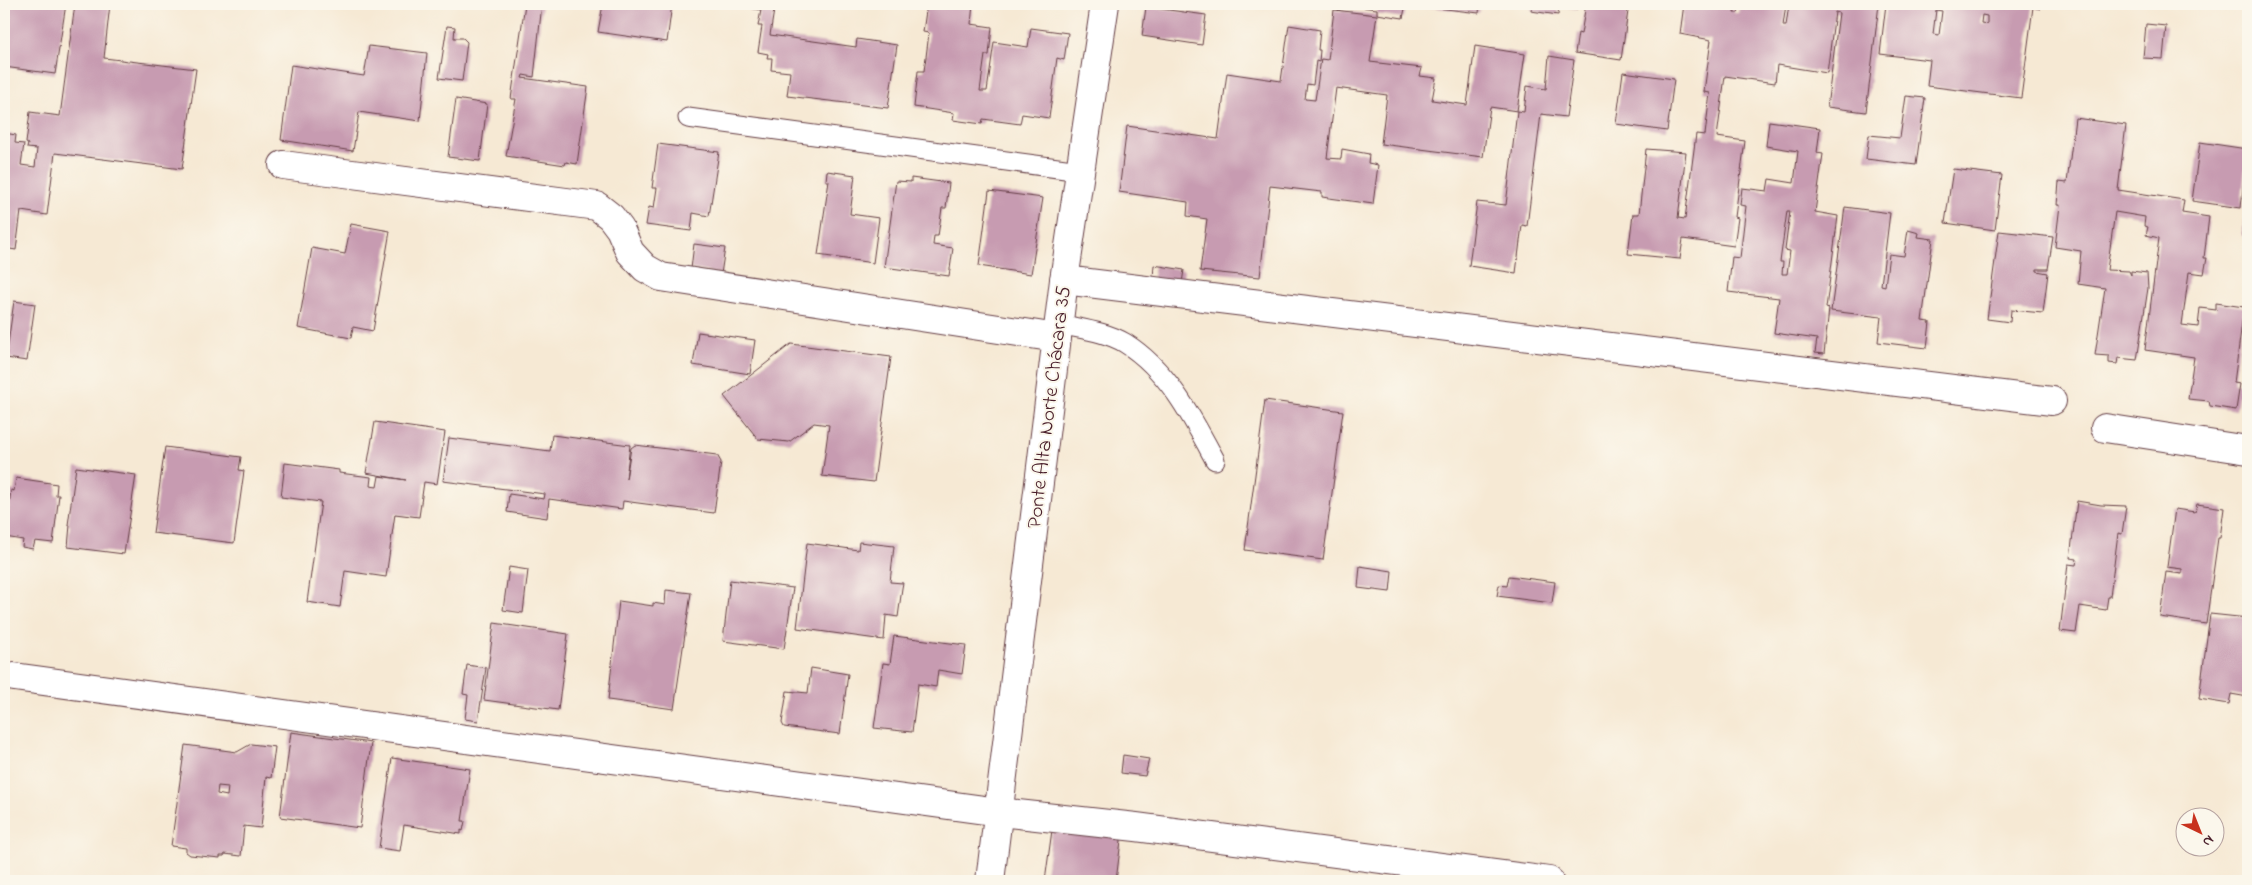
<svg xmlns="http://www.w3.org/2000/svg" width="2252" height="885" font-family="'Indie Flower',sans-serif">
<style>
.building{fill:#c79bb1;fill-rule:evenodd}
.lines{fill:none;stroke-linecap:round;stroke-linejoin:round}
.lane-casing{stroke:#643d44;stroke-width:21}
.street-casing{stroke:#643d44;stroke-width:30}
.secondary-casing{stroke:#643d44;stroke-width:30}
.lane{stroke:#fff;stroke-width:19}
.street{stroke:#fff;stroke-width:28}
.secondary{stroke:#fff;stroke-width:28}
.labels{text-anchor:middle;stroke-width:4;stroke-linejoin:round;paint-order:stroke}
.street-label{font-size:21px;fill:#4a1f2b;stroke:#fbf7ec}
</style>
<rect width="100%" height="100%" fill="#fbf7ec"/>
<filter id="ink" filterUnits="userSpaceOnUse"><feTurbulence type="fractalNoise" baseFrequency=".02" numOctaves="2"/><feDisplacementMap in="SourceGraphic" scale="10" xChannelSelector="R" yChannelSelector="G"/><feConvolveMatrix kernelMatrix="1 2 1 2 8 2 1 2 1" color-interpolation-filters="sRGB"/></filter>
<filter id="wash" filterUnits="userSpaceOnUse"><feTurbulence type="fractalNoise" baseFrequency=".0096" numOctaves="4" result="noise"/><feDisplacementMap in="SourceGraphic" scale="20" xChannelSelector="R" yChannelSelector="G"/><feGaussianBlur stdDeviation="1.12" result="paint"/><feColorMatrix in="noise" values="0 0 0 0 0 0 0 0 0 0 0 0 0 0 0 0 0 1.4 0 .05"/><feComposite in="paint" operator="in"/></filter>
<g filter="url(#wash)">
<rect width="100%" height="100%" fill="#f6e9d4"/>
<g id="blocks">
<!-- building -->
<g class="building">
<path d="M6 4H66L55 74 4 67V21Z"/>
<path d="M75 4H110L104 58 196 69 182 169 55 153 47 215 21 211 16 250 4 248V133L16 135 15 143 24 144 21 165 35 167 37 149 27 148 28 144 26 143 30 112 60 116Z"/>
<path d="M525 4H542L534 77 523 75 522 78 588 87 577 164 566 162 565 165 506 156 516 99H511Z"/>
<path d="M603 4H672L667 42 598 32Z"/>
<path d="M724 4H775L770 35 856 47 857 39 897 45 888 108 787 96 790 72 771 70 772 58H767L768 54 758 52 762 26H758L761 10Z"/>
<path d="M927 4H973L971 24 992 27 989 55H985L980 91H987L994 42 1028 47 1031 28 1068 33 1064 60 1057 58 1049 118 1022 114 1020 124 983 119 982 124 953 120 954 113 914 107 918 71H924L926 57 929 33 923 32Z"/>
<path d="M1353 4H1406L1403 18 1377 14V9L1353 6Z"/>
<path d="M1430 4H1480L1479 13 1429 7Z"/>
<path d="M1532 4H1578L1577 9 1559 6 1558 15 1531 11Z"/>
<path d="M1586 4H1629L1621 60 1575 53 1578 33 1581 34Z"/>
<path d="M1684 4H1735L1734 13H1738L1740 4H1786L1783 26H1786L1789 4H1879L1866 112 1827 107 1839 13 1835 12 1827 73 1777 65 1775 83 1725 76 1717 137 1745 141 1735 217 1738 218 1734 246 1683 239 1680 259 1628 254 1633 214H1639L1646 149 1686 152 1678 218 1685 219 1696 134 1705 135 1710 93 1704 92 1711 40 1680 34Z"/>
<path d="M1886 4H2041L2040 9 2033 7 2021 98 1927 86 1930 60 1880 54ZM1936 10 1942 11 1939 35 1933 34ZM1982 15 1987 16V24L1981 23Z"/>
<path d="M1146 7 1206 15 1202 45 1142 36Z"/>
<path d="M1334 10 1377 15 1370 62 1422 68 1420 76 1436 78 1432 100 1467 105 1475 46 1525 54 1517 111 1490 107 1483 157 1381 144 1387 95 1336 88 1327 158 1341 159 1342 149 1369 154 1368 163 1378 165 1373 204 1322 197V192L1270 186 1260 277 1200 271 1207 219 1187 216 1188 202 1119 192 1127 126 1218 139 1227 73 1281 81 1289 25 1320 30 1318 50H1320L1319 62 1316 61 1313 85 1307 84 1305 99 1315 100 1321 59 1328 60Z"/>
<path d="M2146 24 2166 26 2163 59 2143 58Z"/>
<path d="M447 26 455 27 454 38H463L467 42 462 81 439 78Z"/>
<path d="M369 46 427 53 420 121 359 112 353 151 281 140 291 65 364 76Z"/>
<path d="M1549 56 1574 60 1566 117 1541 114 1527 226 1522 225 1516 273 1469 266 1477 202 1506 205 1517 111 1524 112 1527 86 1546 89Z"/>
<path d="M1623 72 1674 79 1667 131 1616 124Z"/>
<path d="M1906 96 1925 98 1916 165 1866 159 1869 135 1900 138Z"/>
<path d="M456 99 487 104 480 161 448 157Z"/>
<path d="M2075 118 2126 125 2118 190 2184 200 2182 213 2209 217 2204 258H2207L2204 274 2189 272 2182 325 2198 327 2200 308 2216 310V303L2244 307 2234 383 2240 384 2236 410 2210 406 2209 401 2188 399 2194 357 2145 350 2159 238 2146 235 2148 227 2144 226 2145 217 2115 212 2107 270 2129 271 2131 275V271L2147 273 2148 288 2137 360 2118 358 2117 364 2109 363V356L2095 355 2105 288 2078 284 2081 251 2055 247 2060 205H2057L2059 182 2067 183Z"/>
<path d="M1769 121 1820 128 1817 153 1823 154 1815 212 1838 216 1826 308 1829 309 1824 354 1815 353 1817 339 1774 333 1779 298 1728 292 1732 257 1740 258 1746 206 1740 205 1742 188 1767 191 1769 179 1794 183 1798 151 1766 146ZM1787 211H1790L1785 250 1790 251 1787 274H1782L1783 262H1780Z"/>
<path d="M2200 142 2247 149 2241 208 2192 201Z"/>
<path d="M658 144 719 152 709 216 693 213 691 231 646 225 649 207 654 208 657 188H652Z"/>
<path d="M1953 169 2002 175 1995 230 1945 223Z"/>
<path d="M827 171 855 175 850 214 879 218 873 263 818 255 829 181H826Z"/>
<path d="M911 178 949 183 946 208H942L938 236H934L933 245 953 248 949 276 884 267 896 181 911 182Z"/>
<path d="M989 191 1043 198 1031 274 979 266Z"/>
<path d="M1845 207 1890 213 1881 285 1885 286 1889 254 1904 256 1908 230 1919 233 1918 237 1933 239 1922 321 1930 322 1927 348 1878 342 1881 317 1831 311Z"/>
<path d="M2245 209H2248V237L2242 236Z"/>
<path d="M351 224 390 231 373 331 353 327 351 338 298 328 312 248 345 254Z"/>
<path d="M1999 231 2053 237 2048 269H2037V271L2048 273 2043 313 2011 310 2010 322 1987 319Z"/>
<path d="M694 244 725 248 721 274 691 269Z"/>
<path d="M1154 265 1184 270 1182 283 1153 279Z"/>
<path d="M14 301 35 304 27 361 6 358Z"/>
<path d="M698 332 755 340 750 374 693 365Z"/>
<path d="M791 344 891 357 874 482 822 476 829 425 814 423 789 442 758 439 724 396Z"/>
<path d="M1265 400 1343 411 1323 560 1245 550Z"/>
<path d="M375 422 445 432 437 484 424 482 419 517 395 514 386 577 345 571 340 607 307 602 321 502 281 497 285 463 339 470V473L371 477 370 486 377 487 379 476 406 480 366 473Z"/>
<path d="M552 435 630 445 626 479 631 448 635 445 717 455 721 462 714 513 623 501 622 509 549 499 547 518 507 512 509 494 544 499 545 494 443 481 449 438 550 451Z"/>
<path d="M165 447 241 457 239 470 244 471 234 543 153 533Z"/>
<path d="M76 467 136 475 124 554 68 547 70 525H68Z"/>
<path d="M16 478 57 484 56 495H59L53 543 35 541 33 549 22 547 23 540 5 537 11 490 14 491Z"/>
<path d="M2077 501 2101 505 2126 506 2122 534 2118 533 2110 597H2108L2106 610 2080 606 2076 633 2060 631 2068 564 2076 565 2077 559 2070 558Z"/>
<path d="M2197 504 2224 508 2220 538H2218L2206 624 2160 617 2166 572 2182 574V569L2167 567 2175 509 2195 512Z"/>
<path d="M859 542 894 546 890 582 903 583 902 588 898 617 886 615 884 640 797 628 807 543 858 550Z"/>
<path d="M1360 566 1392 571 1390 592 1358 588Z"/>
<path d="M509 567 528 570 523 613 503 610Z"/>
<path d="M1509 576 1555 582 1552 603 1497 596 1499 585 1507 586Z"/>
<path d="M730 580 793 588 784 649 723 641Z"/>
<path d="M666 590 691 593 674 709 608 700 619 601 653 606V603L665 605Z"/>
<path d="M2210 614 2248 618V697L2231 694 2229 704 2199 699Z"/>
<path d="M494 623 568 634 558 710 484 700Z"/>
<path d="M894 636 966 645 962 674 938 670 936 687 918 684 912 732 874 728 883 663 890 664Z"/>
<path d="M467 665 486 668 478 721 465 719 468 695 463 694Z"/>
<path d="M811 668 848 674 840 734 784 727 782 723 787 691 808 693Z"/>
<path d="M291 732 371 743 360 828 280 817Z"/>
<path d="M251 744 275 747 271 778 266 777 261 828 244 826 241 856 225 854 224 856H220V858L190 855 186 852V848L171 846 185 745 237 752ZM218 786 228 787 227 796 217 794Z"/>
<path d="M1123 755 1149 759 1145 776 1121 773Z"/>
<path d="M392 758 470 769 462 821H465L463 831 461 830V834L404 825 400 851 379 848Z"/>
<path d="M1053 823 1122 832 1116 881H1045Z"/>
</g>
</g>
</g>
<g filter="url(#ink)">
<use href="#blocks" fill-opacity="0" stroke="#643d44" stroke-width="1"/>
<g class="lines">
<defs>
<g id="lane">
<path d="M688 118 1080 171"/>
<path d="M1059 324C1080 329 1105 331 1125 343 1168 370 1192 417 1215 460"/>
</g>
<g id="street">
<path d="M283 165 597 206 611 217 620 229 630 252 645 268 661 277 1057 338"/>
<path d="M1064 280 2052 401"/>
<path d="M2105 428 2248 450"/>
<path d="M14 677 999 812 1136 827 1549 881"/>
</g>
<path id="secondary" d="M990 881 1064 280 1105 4"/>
</defs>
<!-- lane casing -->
<use href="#lane" class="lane-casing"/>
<!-- street casing -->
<use href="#street" class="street-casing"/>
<!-- secondary casing -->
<use href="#secondary" class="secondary-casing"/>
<!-- lane -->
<use href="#lane" class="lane"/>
<!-- street -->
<use href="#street" class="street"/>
<!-- secondary -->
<use href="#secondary" class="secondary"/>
</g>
</g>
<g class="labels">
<!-- street labels -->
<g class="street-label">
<text transform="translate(1048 407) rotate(-83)" y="7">Ponte Alta Norte Chácara 35</text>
</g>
</g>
<!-- margin -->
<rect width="2252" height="885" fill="none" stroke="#fbf7ec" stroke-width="20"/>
<!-- north arrow -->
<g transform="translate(2200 832) rotate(137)"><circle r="24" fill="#fbf7ec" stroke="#b4a19f"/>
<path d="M0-4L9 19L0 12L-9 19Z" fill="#c8321e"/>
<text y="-8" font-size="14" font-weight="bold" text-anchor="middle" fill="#4a1f2b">N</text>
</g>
</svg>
